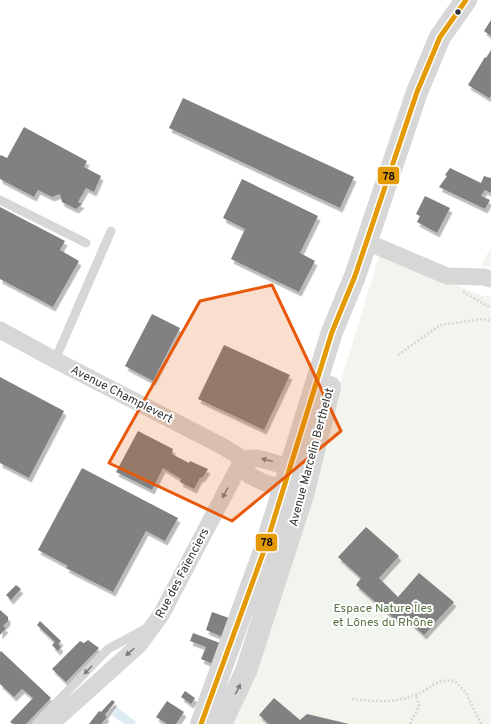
<svg xmlns="http://www.w3.org/2000/svg" width="491" height="724" font-family="Overpass,sans-serif">
<style>
.green{fill:#f1f5ed}
.water{fill:#ddebf3}
.building{fill:#818181;filter:url(#shadow)}
.lines{fill:none;stroke-linecap:round;stroke-linejoin:round}
.path{stroke:#d6d6d6;stroke-width:2.5;stroke-dasharray:2 2;stroke-linecap:butt}
.service{stroke:#d7d7d7;stroke-width:9}
.minor{stroke:#d7d7d7;stroke-width:17}
.tertiary{stroke:#d7d7d7;stroke-width:22}
.bus-1-casing{stroke:#fff;stroke-width:8}
.bus-1{stroke:#e39a05;stroke-width:5}
.oneway{fill:#7d7d7d}
.marked{fill:#e8590c;fill-opacity:0.2;stroke:#e8590c;stroke-width:3;stroke-linejoin:round}
.bus-dot{fill:#333;stroke:#fff;stroke-width:1.5}
.labels{text-anchor:middle;stroke-width:4;stroke-linejoin:round;paint-order:stroke}
.street-label{font-size:12px;fill:#333;stroke:#fff}
.park-label{font-size:12px;fill:#56703f;stroke:#fff}
.line-badge{stroke:#fff;stroke-width:1.5}
.pale-badge-label{font-size:11px;text-anchor:middle;font-weight:bold;fill:#111}
</style>
<defs>
<filter id="shadow"><feDropShadow dx="2.5" dy="4.5" stdDeviation="0" flood-color="#0004"/></filter>
</defs>
<rect width="100%" height="100%" fill="#fff"/>
<!-- green -->
<g class="green">
<path d="M491 248V267L480 266Z"/>
<path d="M380 253 483 296H491V724H227L250 679Z"/>
</g>
<!-- water -->
<path class="water" d="M118 708 136 722 134 724H124L112 715Z"/>
<!-- building -->
<g class="building">
<path d="M491 20V36L484 31Z"/>
<path d="M491 50V96L489 98 468 85 485 57 486 58Z"/>
<path d="M183 98 354 177 340 208 169 128Z"/>
<path d="M24 127 87 161 84 167 101 176 94 192 86 188 78 202 82 204 76 209 62 202 60 194 52 197 38 190 34 197 0 179V156L1 155 7 158Z"/>
<path d="M450 168 481 183 484 176 491 178V193L485 190 481 196 490 200 485 209 439 187 447 176 445 175Z"/>
<path d="M242 179 318 216 300 253 315 261 299 292 231 259 245 229 223 218Z"/>
<path d="M425 196 450 208 437 233 417 222 420 216 416 214Z"/>
<path d="M0 207 65 241 60 250 79 261 53 307 0 279Z"/>
<path d="M152 314 180 328 153 381 125 366Z"/>
<path d="M224 345 290 375 264 430 198 399Z"/>
<path d="M0 377 64 411 29 478 0 463Z"/>
<path d="M138 431 173 449 172 454 189 463 190 461 208 469 203 477 200 478 194 489 180 482 181 479 163 468 152 490 116 472Z"/>
<path d="M82 468 178 518 165 541 146 531 113 592 66 568 68 566 38 550Z"/>
<path d="M366 527 399 556 379 578 398 597 419 573 454 602 424 635 402 615 396 620 356 585 361 578 338 557Z"/>
<path d="M16 585 21 589 11 600 6 595Z"/>
<path d="M0 610 8 617V621L3 626 6 628 0 635Z"/>
<path d="M212 612 229 618 223 637 206 630Z"/>
<path d="M40 621 61 641 58 644 61 647 58 651 52 645 55 642 37 625Z"/>
<path d="M193 633 220 643 213 664 201 659 206 647 190 641Z"/>
<path d="M88 640 99 648 66 682 52 669 80 641 84 643Z"/>
<path d="M1 651 51 698 26 724H13L10 722 33 698 22 689 14 697 0 684V652Z"/>
<path d="M185 691 195 698 191 704 181 697Z"/>
<path d="M274 698 300 720 307 714 349 724H269L259 715Z"/>
<path d="M112 700 115 702 105 715 107 717 101 724H89L99 711 101 712Z"/>
<path d="M167 701 184 712 176 724H167L156 717Z"/>
</g>
<g class="lines">
<!-- path -->
<g class="path">
<path d="M463 292 491 308"/>
<path d="M398 355 440 325 482 319 491 321"/>
<path d="M352 699C374 701 393 704 415 695 432 689 434 678 455 681L466 693 481 724"/>
<path d="M410 724 419 706 416 695"/>
</g>
<!-- service -->
<g class="service">
<path d="M0 200 86 243"/>
<path d="M55 360 111 231"/>
<path d="M36 724 108 649 149 627"/>
</g>
<!-- minor -->
<g class="minor">
<path d="M367 242 447 276 484 277 491 279"/>
<path d="M0 330 55 360 222 446 243 459"/>
<path d="M243 459 257 458 289 467 294 479"/>
<path d="M243 459 249 475C269 486 272 487 295 485"/>
<path d="M51 724 139 645 161 615 243 459"/>
</g>
<!-- tertiary -->
<g class="tertiary">
<path d="M201 724 265 548 332 332 355 276 417 92 440 37 466 0"/>
<path d="M221 724 246 671 303 495 330 387"/>
</g>
<defs>
<path id="bus-1" d="M201 724 265 548 332 332 355 276 417 92 440 37 466 0"/>
</defs>
<!-- bus-1 casing -->
<use href="#bus-1" class="bus-1-casing"/>
<!-- bus-1 -->
<use href="#bus-1" class="bus-1"/>
</g>
<!-- one-way arrows -->
<defs><path id="oneway-solid" d="M-6-.8H1V-3.2L6.5 0L1 3.2V.8H-6Z"/></defs>
<g class="oneway">
<use href="#oneway-solid" transform="translate(267 460) rotate(-166)"/>
<use href="#oneway-solid" transform="translate(225 493) rotate(118)"/>
<use href="#oneway-solid" transform="translate(130 652) rotate(138)"/>
<use href="#oneway-solid" transform="translate(88 670) rotate(134)"/>
<use href="#oneway-solid" transform="translate(238 689) rotate(-64)"/>
</g>
<!-- marked area -->
<path class="marked" d="M272 285 341 431 232 521 109 463 200 301Z"/>
<!-- markers -->
<circle class="bus-dot" cx="458" cy="12" r="3.5"/>
<g class="labels">
<!-- street labels -->
<g class="street-label">
<text transform="translate(122 394) rotate(27)" y="4">Avenue Champlevert</text>
<text transform="translate(311 457) rotate(-75)" y="4">Avenue Marcelin Berthelot</text>
<text transform="translate(182 573) rotate(-62)" y="4">Rue des Faïenciers</text>
</g>
<!-- park labels -->
<g class="park-label">
<text x="383" y="612">Espace Nature Îles<tspan x="383" dy="14">et Lônes du Rhône</tspan></text>
</g>
</g>
<g class="line-badge">
<rect x="377" y="166" width="23" height="19" rx="4" fill="#e39a05"/>
<rect x="255" y="533" width="23" height="19" rx="4" fill="#e39a05"/>
</g>
<g class="pale-badge-label">
<text x="389" y="180">78</text>
<text x="267" y="546">78</text>
</g>
</svg>
